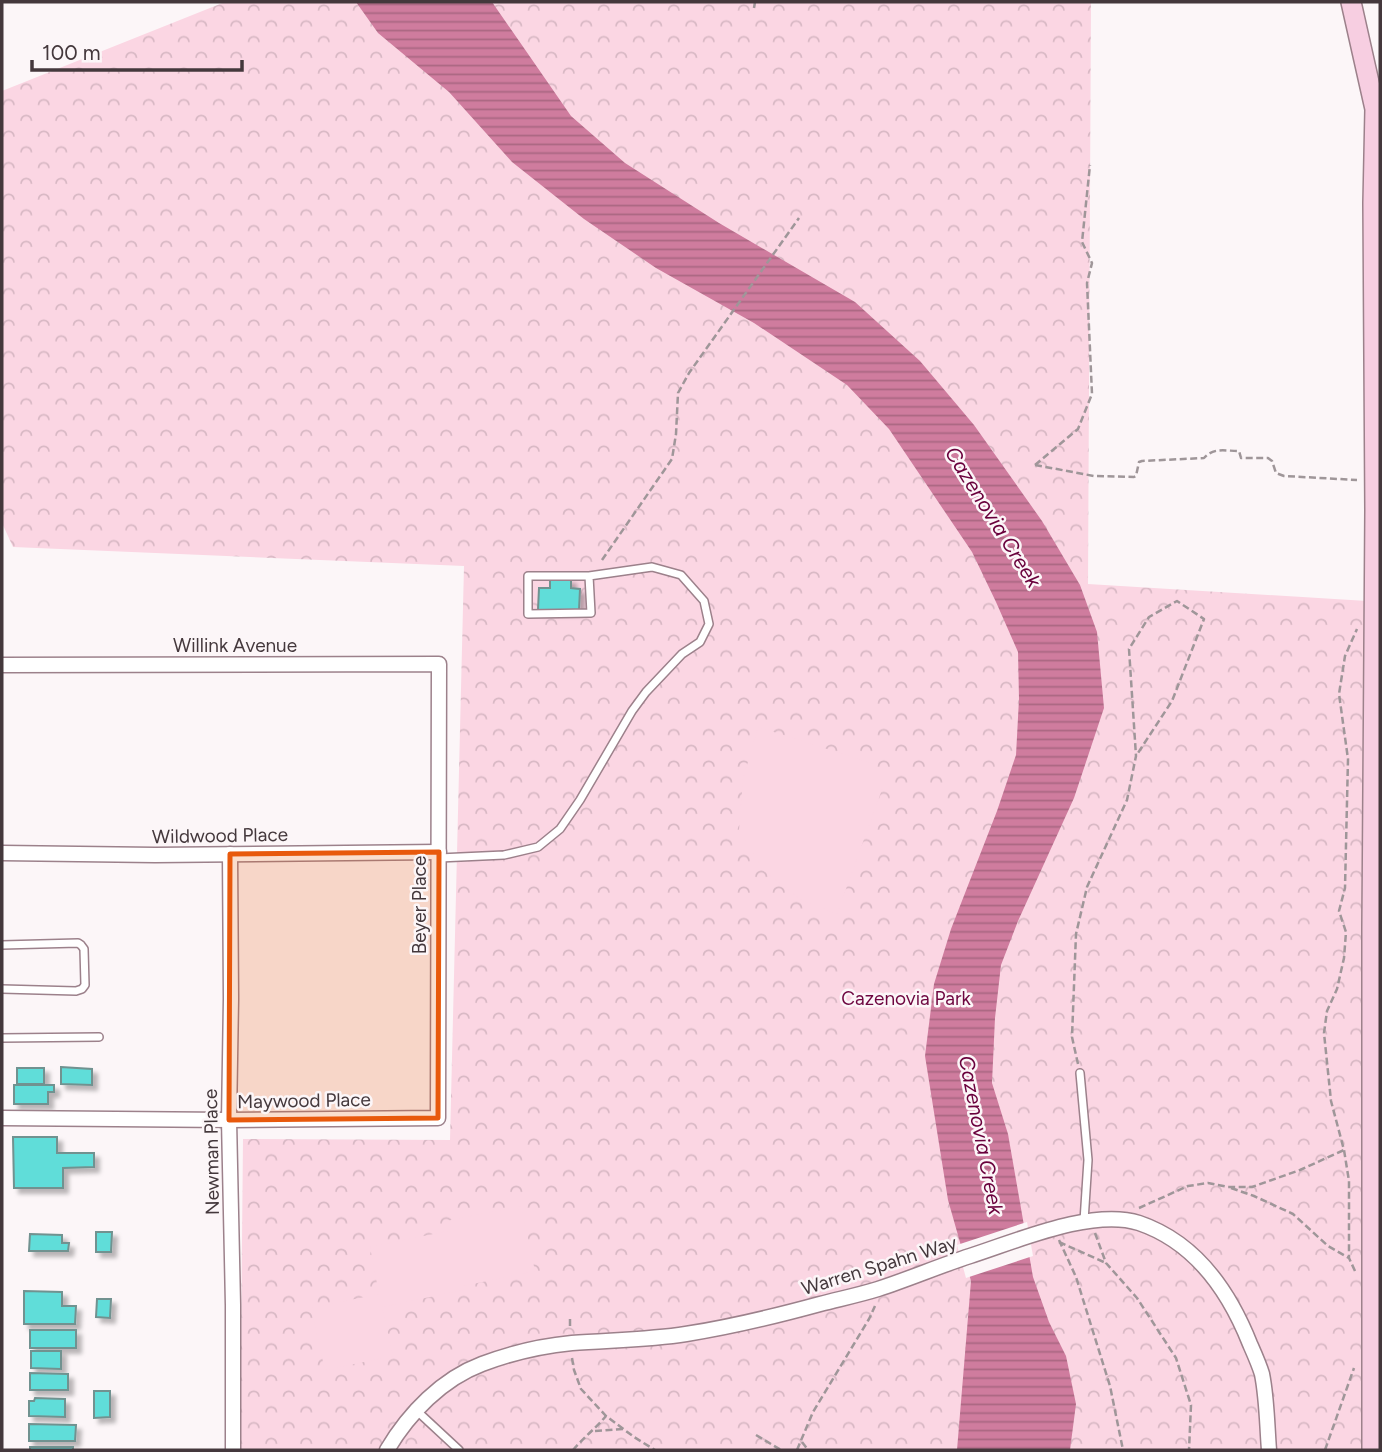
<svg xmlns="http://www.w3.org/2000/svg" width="1382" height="1452" font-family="Figtree,sans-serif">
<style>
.park{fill:url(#park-crowns)}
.garden{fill:#fbd6e3}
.water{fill:url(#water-rules)}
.pier{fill:#fcf6f8}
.building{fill:#61ddd9;stroke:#719290;stroke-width:2;filter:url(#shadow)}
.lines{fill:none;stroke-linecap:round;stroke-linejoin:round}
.lane-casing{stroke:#9c818b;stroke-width:10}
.street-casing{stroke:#9c818b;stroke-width:17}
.secondary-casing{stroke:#9c818b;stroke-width:22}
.path{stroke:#9f9699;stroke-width:2.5;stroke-dasharray:7 3.5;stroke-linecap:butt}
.lane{stroke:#fff;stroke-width:7}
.street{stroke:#fff;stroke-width:14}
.secondary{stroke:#f7cee1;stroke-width:19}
.marked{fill:#e8590c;fill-opacity:0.2;stroke:#e8590c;stroke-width:5;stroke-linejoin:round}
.labels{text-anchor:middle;stroke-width:5;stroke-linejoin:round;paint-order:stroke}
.street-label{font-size:19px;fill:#44383c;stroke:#fcf6f8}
.park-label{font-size:19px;fill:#6e0640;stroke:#fcf6f8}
.water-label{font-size:21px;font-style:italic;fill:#69003c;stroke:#fcf6f8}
</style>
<defs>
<pattern id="park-crowns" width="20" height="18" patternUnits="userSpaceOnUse" patternTransform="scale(1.75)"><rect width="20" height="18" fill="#fbd6e3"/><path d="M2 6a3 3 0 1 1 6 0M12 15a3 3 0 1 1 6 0" fill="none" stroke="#d8b8c4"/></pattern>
<pattern id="water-rules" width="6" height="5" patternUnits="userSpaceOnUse" patternTransform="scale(1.75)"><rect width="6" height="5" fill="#cf7c9e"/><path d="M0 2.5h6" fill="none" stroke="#aa6782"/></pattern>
<filter id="shadow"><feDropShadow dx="5" dy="5" stdDeviation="2" flood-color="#0004"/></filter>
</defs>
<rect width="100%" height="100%" fill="#fcf6f8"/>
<!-- park -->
<path class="park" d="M225 2H1091L1088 584 1367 601V1450H240L243 1139 450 1140 464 566 13 547 2 523V91Z"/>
<!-- garden -->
<g class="garden">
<path d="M758 727 874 764 884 784 837 914 800 899 764 871 739 830 743 779Z"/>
<path d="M521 1206 535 1271 463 1286V1290L382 1307 393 1356 325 1370 311 1308 379 1294 370 1247 448 1231 446 1221Z"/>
</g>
<!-- water -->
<path class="water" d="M356 2H492L571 116 625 163 719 223 855 302 920 361 974 425 1042 521 1080 585 1097 632 1104 708 1074 798 1018 921 1001 965 995 1018 992 1083 1008 1134 1033 1277 1049 1322 1066 1356 1076 1404 1070 1450H957L971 1281 948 1200 925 1056 934 984 951 929 997 811 1016 755 1019 699 1018 652 996 602 972 552 889 429 847 385 754 323 656 268 584 219 512 162 449 92 378 33Z"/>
<!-- pier -->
<path class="pier" d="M1027 1222 1033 1256 966 1278 957 1245Z"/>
<!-- building -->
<g class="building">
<path d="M550 579H571V588L580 589 579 610H538L539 588H550Z"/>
<path d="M61 1067 92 1069V1085L61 1084Z"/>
<rect x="17" y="1068" width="27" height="16"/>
<path d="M14 1085H54V1092H48V1104H14Z"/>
<path d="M13 1137H57V1153H94V1167L63 1168V1188H14Z"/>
<path d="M96 1232H112L111 1252H96Z"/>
<path d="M30 1234 62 1235V1243H69L68 1251H29Z"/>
<path d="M24 1291 62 1292V1306H76L75 1324H24Z"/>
<path d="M97 1299H111L110 1318 96 1317Z"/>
<rect x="30" y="1330" width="46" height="18"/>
<path d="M31 1351H61V1369L31 1368Z"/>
<path d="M30 1373 68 1374V1390H30Z"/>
<path d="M94 1391H110V1417L94 1418Z"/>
<path d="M35 1398 65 1399V1417L29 1416V1401H34Z"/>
<path d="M29 1424 76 1425 75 1441H29Z"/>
<rect x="30" y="1447" width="43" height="3"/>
</g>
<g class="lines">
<defs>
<g id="lane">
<path d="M439 858 504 855 538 847 560 829 580 800 632 711 646 692 682 654 700 642 709 624 704 601 681 575 652 567 589 576H528V614L591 613 589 576"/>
<path d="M2 945 78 943 81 945 84 949 85 985 82 989 76 991 2 989"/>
<path d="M2 1038 99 1037"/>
<path d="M1080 1073 1088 1160 1084 1221"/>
<path d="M417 1411 459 1450"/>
</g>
<g id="street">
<path d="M2 665 439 664 438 1118 229 1120 2 1118"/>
<path d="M2 853 155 855 439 852"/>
<path d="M230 854 231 999 229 1120 233 1305V1450"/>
<path d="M387 1450C409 1413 442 1379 482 1364 511 1353 541 1346 572 1343 610 1340 649 1340 686 1334 731 1327 776 1316 820 1304 839 1299 859 1295 878 1289 909 1279 939 1266 970 1256 1017 1241 1092 1208 1139 1223 1195 1242 1229 1291 1250 1344 1254 1353 1259 1364 1262 1374 1267 1399 1267 1425 1269 1450"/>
</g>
<path id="secondary" d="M1351 2 1375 109 1373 203 1375 510 1372 928V1450"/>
</defs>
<!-- lane casing -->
<use href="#lane" class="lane-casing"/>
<!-- street casing -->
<use href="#street" class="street-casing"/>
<!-- secondary casing -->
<use href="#secondary" class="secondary-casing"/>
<!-- path -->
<g class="path">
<path d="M754 8 755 2"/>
<path d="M1035 465 1094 476 1134 477 1136 476 1139 462 1142 461 1204 458C1214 447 1225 451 1239 451L1241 458H1268L1272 461 1276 473 1284 476 1357 480"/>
<path d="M1035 465 1078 429 1092 394 1087 283 1092 263 1082 242 1090 165"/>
<path d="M602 560 672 459 676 434 678 393 689 373 799 218"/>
<path d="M1078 1064 1072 1037 1076 934 1087 887 1127 800 1136 756 1129 649 1149 617 1177 601 1204 619 1172 701 1136 756"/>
<path d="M1231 1188 1254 1196 1293 1214 1328 1246 1349 1258"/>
<path d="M1139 1208 1188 1186 1208 1183 1228 1187H1252L1300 1170 1344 1150"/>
<path d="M1095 1233 1106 1263 1137 1298 1176 1358 1191 1405 1189 1450"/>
<path d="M1059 1240 1076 1277 1110 1386 1123 1450"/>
<path d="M1059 1242 1106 1263"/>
<path d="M1355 1271 1349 1258V1181L1344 1150 1331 1101 1324 1033 1327 1011 1337 989 1344 958 1346 932 1339 911 1345 888 1348 759 1339 694 1345 656 1357 629"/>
<path d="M570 1319V1328"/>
<path d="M572 1358 574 1370 581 1389 606 1416 634 1437 655 1450"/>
<path d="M595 1431 623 1429"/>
<path d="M756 1435 781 1450"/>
<path d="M802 1442 808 1450"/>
<path d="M573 1450C583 1438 596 1428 606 1416"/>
<path d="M797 1450 813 1412 869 1319 875 1306"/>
<path d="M1325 1450 1354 1368"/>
</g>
<!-- lane -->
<use href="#lane" class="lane"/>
<!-- street -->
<use href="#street" class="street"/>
<!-- secondary -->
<use href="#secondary" class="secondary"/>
</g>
<!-- marked area -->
<path class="marked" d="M439 852 438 1118 229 1120 230 854Z"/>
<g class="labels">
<!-- street labels -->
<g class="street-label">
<text x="235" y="652">Willink Avenue</text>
<text transform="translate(220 835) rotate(-1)" y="7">Wildwood Place</text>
<text transform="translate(419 905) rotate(-90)" y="7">Beyer Place</text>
<text transform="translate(304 1100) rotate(-1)" y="7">Maywood Place</text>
<text transform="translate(211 1152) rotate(-91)" y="7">Newman Place</text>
<text transform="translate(879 1265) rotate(-17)" y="7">Warren Spahn Way</text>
</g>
<!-- park labels -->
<g class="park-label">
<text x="906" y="1005">Cazenovia Park</text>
</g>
<!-- water labels -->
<g class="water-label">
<text transform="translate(993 517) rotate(58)" y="7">Cazenovia Creek</text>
<text transform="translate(981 1135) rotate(79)" y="7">Cazenovia Creek</text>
</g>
</g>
<!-- border -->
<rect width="1382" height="1452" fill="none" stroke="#44383c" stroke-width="7"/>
<!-- scale -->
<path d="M32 60v10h210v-10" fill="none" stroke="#44383c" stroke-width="3.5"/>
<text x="42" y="60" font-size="21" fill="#44383c" stroke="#fcf6f8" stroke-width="5" paint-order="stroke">100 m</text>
</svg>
